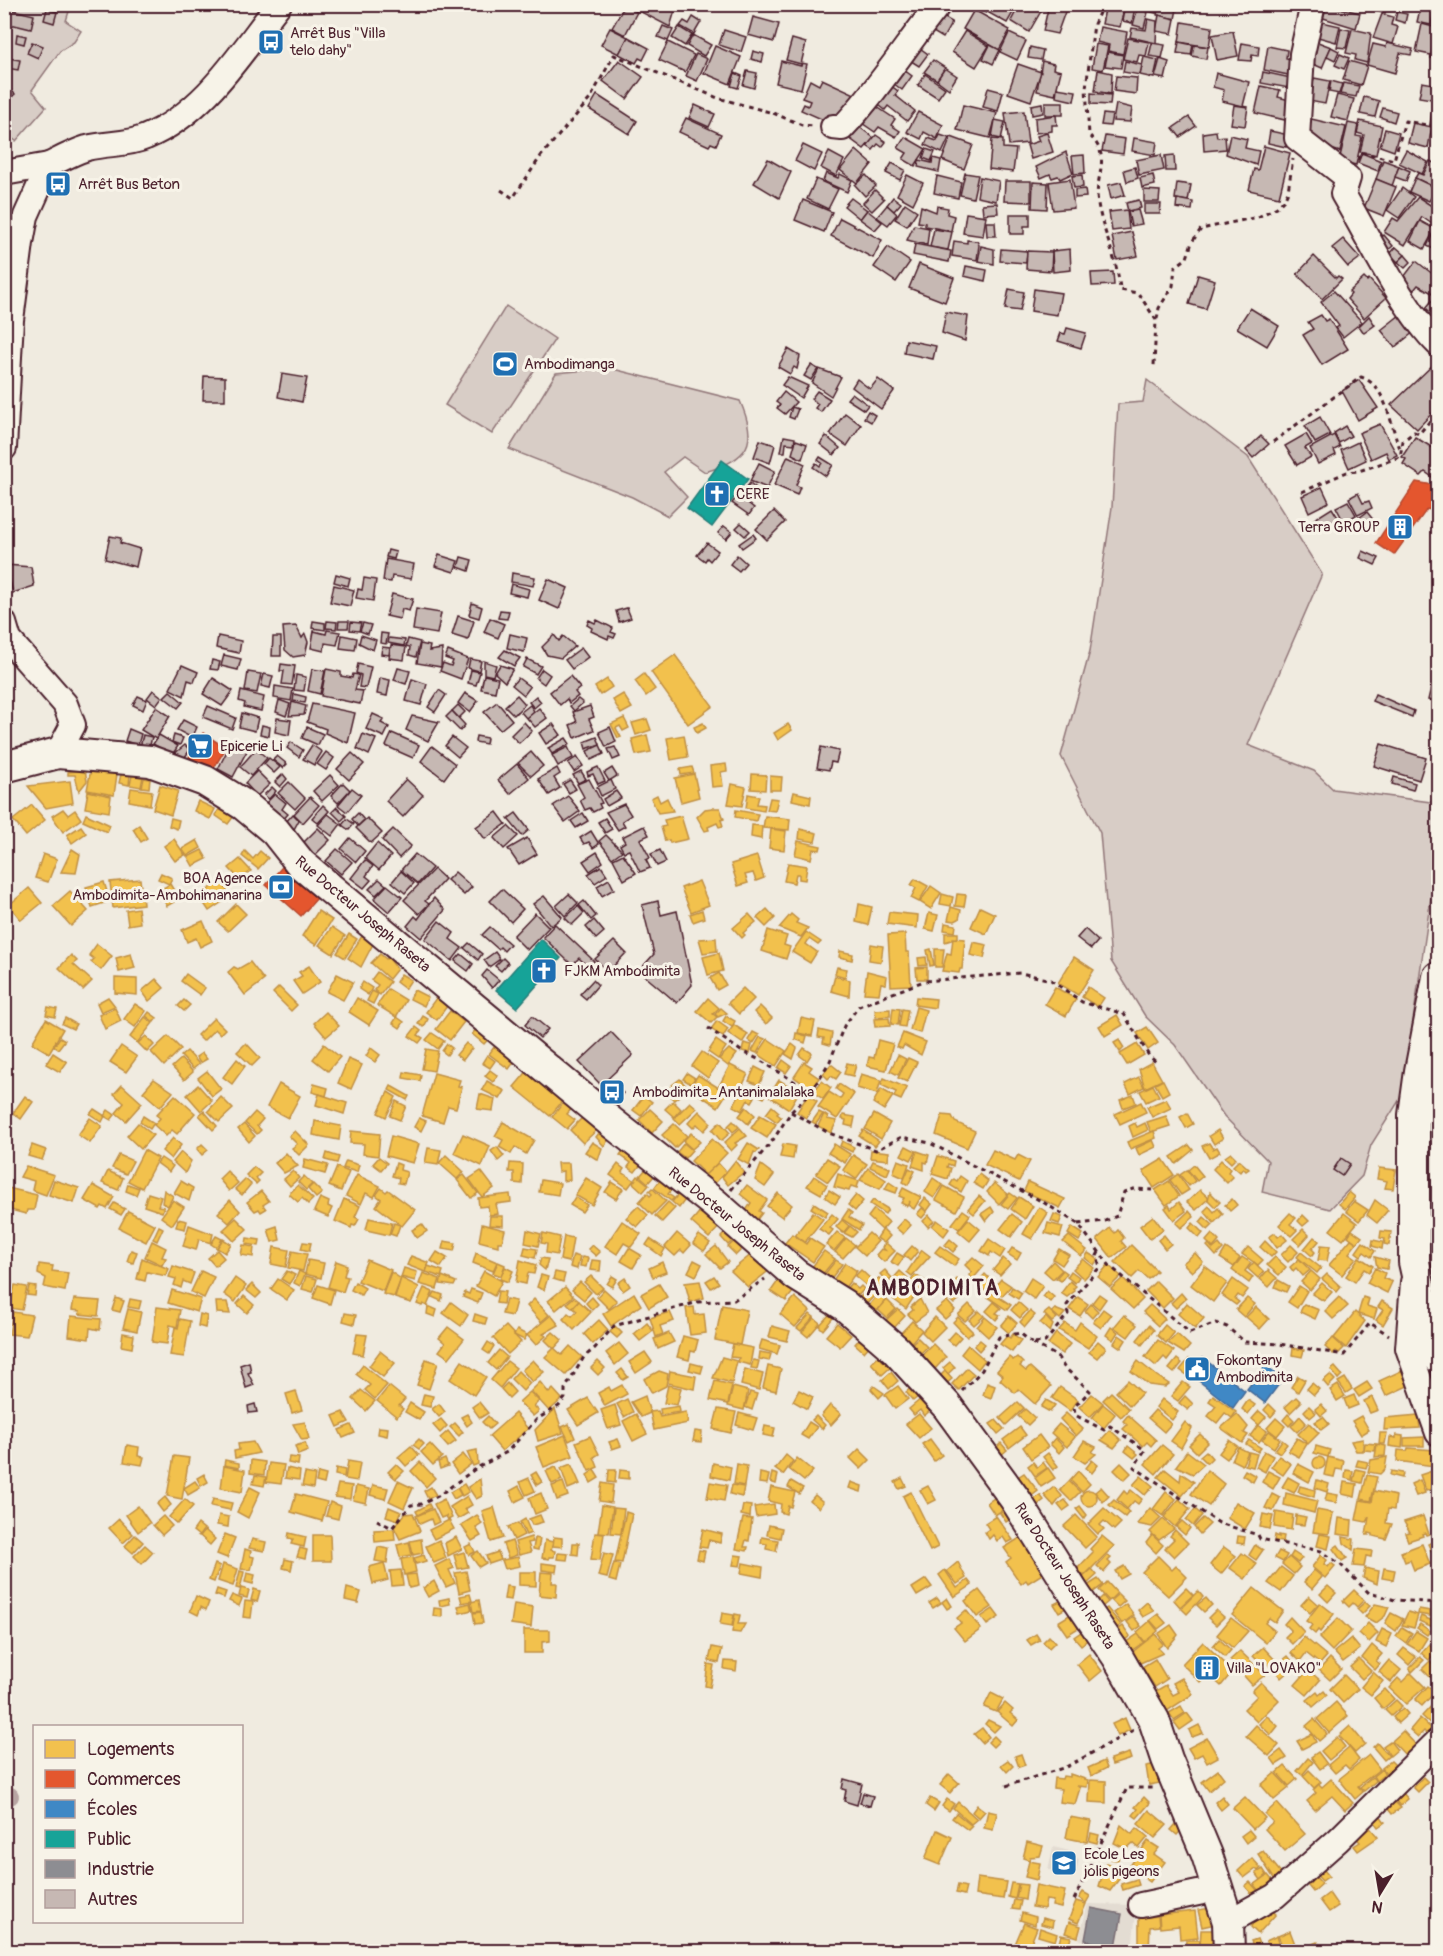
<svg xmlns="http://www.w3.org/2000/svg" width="1443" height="1956" font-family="Pangolin,sans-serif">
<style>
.built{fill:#e3dcd2}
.green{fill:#d8cdc6;stroke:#917678;stroke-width:1.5}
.homes{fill:#f2c14e;stroke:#c09044;stroke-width:1.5}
.shops{fill:#e4572e;stroke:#b6462d;stroke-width:1.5}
.schools{fill:#3f88c5;stroke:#426897;stroke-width:1.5}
.public{fill:#17a398;stroke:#267b77;stroke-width:1.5}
.industry{fill:#8d8d92;stroke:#796c73;stroke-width:1.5}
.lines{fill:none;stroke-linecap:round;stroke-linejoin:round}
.canal{stroke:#b7a4a2;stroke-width:18}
.building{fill:#c6b8b3;stroke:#4a1f2b;stroke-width:1.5}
.minor-casing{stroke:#4a1f2b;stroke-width:28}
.major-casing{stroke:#4a1f2b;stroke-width:34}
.path{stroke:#4a1f2b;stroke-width:3;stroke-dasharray:4.5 4.5;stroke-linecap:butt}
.minor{stroke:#f7f3e8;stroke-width:24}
.major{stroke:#f7f3e8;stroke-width:30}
.labels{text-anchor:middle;stroke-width:6;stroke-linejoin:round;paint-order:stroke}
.poi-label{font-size:15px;fill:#4a1f2b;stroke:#f7f3e8;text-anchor:start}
.street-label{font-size:15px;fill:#4a1f2b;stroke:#f7f3e8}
.district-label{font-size:21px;font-weight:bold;letter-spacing:1.5px;fill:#4a1f2b;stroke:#f7f3e8}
</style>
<rect width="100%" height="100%" fill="#f0ebe0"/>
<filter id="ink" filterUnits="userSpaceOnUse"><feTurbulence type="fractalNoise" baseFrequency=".0167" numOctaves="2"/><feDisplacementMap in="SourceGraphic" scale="12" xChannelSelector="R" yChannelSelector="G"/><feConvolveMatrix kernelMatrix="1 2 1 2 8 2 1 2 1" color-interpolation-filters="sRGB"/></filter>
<g filter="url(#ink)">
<!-- built -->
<g class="built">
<path d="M1053 1847 1070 1851 1069 1857 1079 1859 1076 1873 1048 1870Z"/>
<path d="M1088 1904 1141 1905 1135 1921 1132 1951H1086L1088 1943 1079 1939Z"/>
</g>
<!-- green -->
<g class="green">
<path d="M22 5H71L66 21 81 31 74 42 60 51 32 90 46 107 16 141 5 133 4 15Z"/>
<path d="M506 306 555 339 492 434 445 405Z"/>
<path d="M609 368 740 401C759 444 749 458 705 472L683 457 664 472 687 497 668 516 632 497 509 449 556 373Z"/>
<path d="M1147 380 1248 457 1322 574 1248 745 1314 771 1333 789 1438 803V849L1402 1096 1371 1145 1362 1176 1330 1209 1262 1192 1268 1161 1224 1116 1175 1045 1145 1016 1111 961 1100 833 1061 756 1090 651 1112 507 1118 404 1143 402Z"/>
</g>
<!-- homes -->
<g class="homes">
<path d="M675 655 713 706 688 724 651 672Z"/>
<path d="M644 674 655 689 646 696 635 681Z"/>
<path d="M607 679 612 687 600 695 595 687Z"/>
<path d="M623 694 632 708 621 714 613 700Z"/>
<path d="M624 718 629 728 623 731 620 726 616 728 621 737 618 738 611 724Z"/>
<path d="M647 719 651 730 636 735 632 723Z"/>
<path d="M703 723 706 728 697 733 694 727Z"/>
<path d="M788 724 792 730 778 740 774 733Z"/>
<path d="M647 735 651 752 636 755 632 739Z"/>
<path d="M684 735 688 757 671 760 667 738Z"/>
<path d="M726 764 727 771 721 772 723 786 712 787 710 766Z"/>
<path d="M692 767 694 773 681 775 680 769Z"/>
<path d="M91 769 117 774 114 795 87 790Z"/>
<path d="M85 770 87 781 79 791 75 775H68V772Z"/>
<path d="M121 774 130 775 129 785 119 783Z"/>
<path d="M694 774 699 797 681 802 675 778Z"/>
<path d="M752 774 766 775 765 790 751 789Z"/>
<path d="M132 775 143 777 141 787 130 785Z"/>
<path d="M770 776 782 777 781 790H770Z"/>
<path d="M144 778 150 779 149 788 142 787Z"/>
<path d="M70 781 73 803 46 808 28 786Z"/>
<path d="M732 784 746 787 742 806 728 804Z"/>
<path d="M160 785 178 791 171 815 153 809Z"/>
<path d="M131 788 152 791 150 805 129 801Z"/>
<path d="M88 791 111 796 109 812 85 808Z"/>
<path d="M794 792 811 796 810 804 792 800Z"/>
<path d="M748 794 759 796 757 804 765 805 764 811 746 808Z"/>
<path d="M657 795 660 802 667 798 673 811 658 813 651 798Z"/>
<path d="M770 798 778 799 775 811 767 810Z"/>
<path d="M198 801 215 809 210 819 194 811Z"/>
<path d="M32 805 45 820 26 836 13 820Z"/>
<path d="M221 807 234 816 228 824 215 815Z"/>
<path d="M712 808H720L724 819 721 820 723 826 719 827 717 823 708 827 709 830 705 831 697 817 705 809Z"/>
<path d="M63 809 68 815 75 810 81 819 63 832 52 816Z"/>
<path d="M736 810 758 814 756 821 735 817Z"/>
<path d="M86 814 110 825 107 832 83 821Z"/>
<path d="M681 816 688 839 670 843 669 840 665 841 661 827 666 826 664 820Z"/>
<path d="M765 816 790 819 789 830 763 828Z"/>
<path d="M171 818 179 820 177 829 169 826Z"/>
<path d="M139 825 147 838 141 842 133 829Z"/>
<path d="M752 825 762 826 761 839 751 837Z"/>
<path d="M81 826 86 833 72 843 67 835Z"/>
<path d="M771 829 786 831 784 850 769 848Z"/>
<path d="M800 829 817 833 815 842 799 839Z"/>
<path d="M174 839 185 855 175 861 164 846Z"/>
<path d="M197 840 201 848 187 856 182 849Z"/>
<path d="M798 841 821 846 820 850 813 849 811 859 795 855Z"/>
<path d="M72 849 80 854 76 873 61 872Z"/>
<path d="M202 850 207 859 193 866 188 857Z"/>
<path d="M245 851 253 859 260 851 268 858 258 869 242 856Z"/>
<path d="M43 854 57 859 48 882 35 878Z"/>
<path d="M757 856 764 878 756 881 753 873 745 875 748 883 738 886 731 864Z"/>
<path d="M240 859 251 871 240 880 229 868Z"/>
<path d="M788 863 807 866 805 880 799 879V874H796L794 883 784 881Z"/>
<path d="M161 873 172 878 169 884 158 879Z"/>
<path d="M140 879 143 904 113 908 110 882Z"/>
<path d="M915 879 928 886 919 902 911 898 916 888 911 885Z"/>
<path d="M221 881 231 896 209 911 199 896Z"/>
<path d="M699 881 709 905 691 912 681 888Z"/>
<path d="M104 882 110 901 92 907 86 887Z"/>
<path d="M170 884 179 899 167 906 158 891Z"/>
<path d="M931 886 941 893 931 909 920 902Z"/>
<path d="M29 888 42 903 21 920 9 905Z"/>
<path d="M70 891 88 911 71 926 53 906Z"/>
<path d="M942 894 953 897 951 906 940 904Z"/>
<path d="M957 894 966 895 964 907 955 906Z"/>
<path d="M236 904 246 914 228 931 218 922Z"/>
<path d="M859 904 872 907 868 925 856 922Z"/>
<path d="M951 907 961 910 959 919 955 921 948 920Z"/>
<path d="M980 907 995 914 986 934 971 927Z"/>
<path d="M138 908 140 923 128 925 126 910Z"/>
<path d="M767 909 775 918 766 927 757 918Z"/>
<path d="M702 910 704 918 693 922 690 914Z"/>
<path d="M318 911 332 920 316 945 302 936Z"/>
<path d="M889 912 918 915 917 928 887 924Z"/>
<path d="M929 913 938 915 934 931 925 929Z"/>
<path d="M749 914 756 922 743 933 745 935 742 938 733 928Z"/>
<path d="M791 914 798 920 796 923 808 928 801 937 779 928Z"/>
<path d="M203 921 212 941 200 947 196 938 187 942 182 930Z"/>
<path d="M945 923 956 925 955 932 944 930Z"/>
<path d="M332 927 345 936 333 954 319 945Z"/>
<path d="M768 930 787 936 784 945 790 947 786 959 762 951Z"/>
<path d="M806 932 821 942 818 945 809 939 806 944 817 952 810 963 792 952Z"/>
<path d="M945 933H958V938L945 942Z"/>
<path d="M349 934 357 939 345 958 337 953Z"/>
<path d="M905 934 906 952H909L911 985 891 986 888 935Z"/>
<path d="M362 936 373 944 361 967 348 958Z"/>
<path d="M716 938 717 951 703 953 699 939Z"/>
<path d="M953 938 965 939 962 969H960L959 973 942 971 947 953 951 954Z"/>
<path d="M973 942 987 945 984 958 970 955Z"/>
<path d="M97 944 112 956 101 970 91 962 94 959 89 955Z"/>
<path d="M871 944 883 946 881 962 869 960Z"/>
<path d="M931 949 934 965 930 966 927 950Z"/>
<path d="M935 949H944L942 967H935Z"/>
<path d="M840 951 853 954 852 960 839 957Z"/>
<path d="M719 953 723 971 708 975 703 957Z"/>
<path d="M131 954 135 968 119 972 116 958Z"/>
<path d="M380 954 386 959 388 957 397 969 389 979 371 963Z"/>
<path d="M71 955 77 961 73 964 92 981 83 990 59 968Z"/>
<path d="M926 957 927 965 919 966 918 958Z"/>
<path d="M1074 957 1094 970 1078 995 1058 983Z"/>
<path d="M250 962 264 980 245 995 228 972 234 967 238 969Z"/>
<path d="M309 966 320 982 302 994 293 981 302 976 299 972Z"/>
<path d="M837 967 847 969 845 977 835 974Z"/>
<path d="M927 967V979H917L916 968Z"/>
<path d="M867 971 887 976 886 984 881 983 879 994 864 993Z"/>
<path d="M377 972 390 982 380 995 374 990 378 985 371 980Z"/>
<path d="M719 973 726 985 717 990 710 978Z"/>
<path d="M186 974 205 988 200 995 181 981Z"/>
<path d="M337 974 353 982 343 1000 327 992Z"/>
<path d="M401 974 411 980 405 989 396 982Z"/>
<path d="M835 976 850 980 849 996 831 991Z"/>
<path d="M115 978 137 979V995L115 993Z"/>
<path d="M156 979 164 988 149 1001 142 991Z"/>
<path d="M363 982 372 988 368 995 359 989Z"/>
<path d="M279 987 297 1005 291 1011 273 993Z"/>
<path d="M1055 987 1076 999 1066 1016 1045 1004Z"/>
<path d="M1088 987 1104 998 1098 1007 1082 997Z"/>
<path d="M743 988 754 999 739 1014 728 1003Z"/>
<path d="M388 989 406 1000 396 1017 377 1005Z"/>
<path d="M414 990 428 997 424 1006 410 999Z"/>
<path d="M372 991 378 994 373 1004 367 1001Z"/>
<path d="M439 994 450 1002 437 1020 426 1012Z"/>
<path d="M108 997 115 1006 101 1012 97 1003Z"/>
<path d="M916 997 936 999 935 1008 915 1005Z"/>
<path d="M357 998 378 1011 369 1025 349 1012Z"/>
<path d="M708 998 719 1008 713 1014 717 1017 711 1023 697 1011Z"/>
<path d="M184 1000 190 1005 184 1011 178 1006Z"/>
<path d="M135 1004 146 1011 135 1027 124 1019Z"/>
<path d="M760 1006 772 1018 766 1024 754 1012Z"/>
<path d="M48 1007 57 1009 55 1017 46 1015Z"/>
<path d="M916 1007 926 1010 920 1033 910 1030Z"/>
<path d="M115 1008 121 1021 105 1029 99 1015Z"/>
<path d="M721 1008 727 1013 718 1017 715 1014Z"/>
<path d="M893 1008 900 1009 898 1025 891 1024Z"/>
<path d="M890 1009V1016L876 1017 875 1010Z"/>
<path d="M902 1009 908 1010 905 1027 899 1026Z"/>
<path d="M450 1011 464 1022 450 1040 436 1029Z"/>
<path d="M149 1012 157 1018 154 1022 146 1016Z"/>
<path d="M326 1012 339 1026 326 1037 314 1023Z"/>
<path d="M1117 1015 1123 1025 1105 1036 1099 1026Z"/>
<path d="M423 1016 428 1019 424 1027 418 1024Z"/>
<path d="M726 1016 735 1021 732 1027 723 1021Z"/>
<path d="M145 1017 153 1023 137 1043 130 1037Z"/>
<path d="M397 1017 404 1022 400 1028 393 1023Z"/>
<path d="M65 1018 76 1024 73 1029 62 1024Z"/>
<path d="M214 1018 225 1029 220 1034 215 1029 203 1041 197 1035Z"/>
<path d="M801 1018 815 1021 812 1036 798 1033Z"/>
<path d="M889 1018 890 1026 875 1027 874 1019Z"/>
<path d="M46 1019 63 1029 49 1053 32 1043Z"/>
<path d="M717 1021 728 1029 723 1037 711 1029Z"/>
<path d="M734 1025 748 1034 742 1043 728 1033Z"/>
<path d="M479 1026 491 1036 484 1044 472 1034Z"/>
<path d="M416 1027 421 1031 418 1035 423 1038 419 1043 409 1036Z"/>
<path d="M1147 1027 1158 1043 1148 1050 1137 1033Z"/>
<path d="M819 1030 832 1033 830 1045 823 1043 824 1038 818 1037Z"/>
<path d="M753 1032 759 1035 753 1044 748 1040Z"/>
<path d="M432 1033 444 1041 438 1049 426 1040Z"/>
<path d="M796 1033 807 1036 805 1043 795 1039Z"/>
<path d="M903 1033 926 1042 921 1055 904 1045 902 1049 897 1047Z"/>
<path d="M146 1036 154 1045 147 1052 138 1043Z"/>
<path d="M168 1036 181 1049 164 1066 151 1052Z"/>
<path d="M60 1037 65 1040 58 1049 54 1046Z"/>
<path d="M760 1037 765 1039 757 1053 752 1051Z"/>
<path d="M768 1039 786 1051 776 1066 758 1054Z"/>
<path d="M716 1040 726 1047 718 1059 708 1052Z"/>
<path d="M878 1040 893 1044 886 1070 867 1066 869 1057 874 1058Z"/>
<path d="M1119 1040 1124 1048 1120 1052 1114 1043Z"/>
<path d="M246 1043 260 1058 252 1066 237 1052Z"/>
<path d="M466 1043 472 1048 463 1060 456 1055Z"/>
<path d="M497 1043 517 1058 509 1069 489 1054Z"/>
<path d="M744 1043 752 1045 750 1053 742 1051Z"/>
<path d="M324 1044 340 1057 328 1071 313 1059Z"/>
<path d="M447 1044 452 1048 447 1055 442 1051Z"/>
<path d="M792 1044 797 1048 793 1059 785 1054Z"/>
<path d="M1137 1044 1144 1055 1127 1065 1120 1054Z"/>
<path d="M121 1046 137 1057 126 1072 110 1062Z"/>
<path d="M371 1048 380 1055 375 1062 366 1056Z"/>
<path d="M804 1048 812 1053 807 1061 799 1055Z"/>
<path d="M426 1049 438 1051 434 1071 422 1069Z"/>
<path d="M729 1049 737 1054 728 1066 719 1059Z"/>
<path d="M187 1051 199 1064 193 1069 181 1056Z"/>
<path d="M702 1052 718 1063 708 1078 692 1066Z"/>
<path d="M53 1053 67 1062 60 1072 46 1064Z"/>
<path d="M202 1053 207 1059 200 1063 196 1057Z"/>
<path d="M487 1055 495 1061 490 1068 482 1063Z"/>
<path d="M898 1055 906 1059 898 1075 890 1071Z"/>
<path d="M908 1058 917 1062 907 1082 898 1078Z"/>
<path d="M181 1059 193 1072 184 1080 172 1067Z"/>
<path d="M237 1059 245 1066 232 1084 223 1077Z"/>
<path d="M348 1059 362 1065 351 1089 338 1083Z"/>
<path d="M783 1060 791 1066 786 1073 778 1068Z"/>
<path d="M804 1062 812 1067 809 1071 819 1078 811 1089 794 1077Z"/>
<path d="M1152 1062 1162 1080 1145 1088 1139 1069Z"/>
<path d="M847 1063 856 1065 853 1076 844 1074Z"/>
<path d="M831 1064 841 1072 836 1079 831 1076 828 1079 823 1074Z"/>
<path d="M730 1065 748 1074 738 1095 719 1086Z"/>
<path d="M755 1067 765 1072 759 1085 749 1081Z"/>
<path d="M530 1068 566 1097 550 1116 514 1087Z"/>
<path d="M490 1070 498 1076 493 1082 485 1076Z"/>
<path d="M207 1071 221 1089 212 1096 198 1078Z"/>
<path d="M404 1072 421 1075 420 1081 403 1078Z"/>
<path d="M434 1073 460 1080 458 1086 462 1087 456 1108 448 1106 443 1122 422 1116Z"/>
<path d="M687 1073 695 1078 691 1084 683 1079Z"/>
<path d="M861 1074 881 1080 877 1094 857 1088Z"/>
<path d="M698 1075 727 1093 718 1107 689 1088Z"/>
<path d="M1139 1077 1144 1087 1130 1094 1125 1084Z"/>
<path d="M884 1078 907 1088 901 1100 894 1097 896 1092 881 1085Z"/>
<path d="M154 1079 173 1092 160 1107 143 1092Z"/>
<path d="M680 1079 687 1087 680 1094 672 1085Z"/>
<path d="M779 1080 799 1092 789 1109 769 1096Z"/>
<path d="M1163 1080 1169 1092 1162 1096 1155 1084Z"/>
<path d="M487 1081 505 1091 500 1099 482 1090Z"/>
<path d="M822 1081 831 1088 823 1099 813 1092Z"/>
<path d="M279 1084 300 1096 288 1118 267 1107Z"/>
<path d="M314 1084 328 1088 326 1096 312 1092Z"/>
<path d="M839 1084 854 1094 837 1119 818 1107 829 1092 840 1099 843 1094 836 1089Z"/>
<path d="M122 1085 142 1103 126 1121 116 1113 124 1103 114 1094Z"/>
<path d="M198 1085 212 1101 201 1111 187 1095Z"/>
<path d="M1153 1085 1159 1096 1146 1102 1140 1091Z"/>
<path d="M391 1086 409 1096 407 1100 389 1090Z"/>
<path d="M758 1086 768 1092 764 1098 754 1093Z"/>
<path d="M670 1087 679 1096 674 1100 665 1091Z"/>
<path d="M881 1089 893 1096 884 1110 873 1103Z"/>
<path d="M742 1090 755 1097 752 1102 748 1100 742 1111 733 1106Z"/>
<path d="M388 1092 396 1097 386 1117 378 1113Z"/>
<path d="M319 1094 347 1103 344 1114 316 1105Z"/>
<path d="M480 1094 495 1099 493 1111 477 1109Z"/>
<path d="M175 1095 195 1113 177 1134 172 1130 166 1136 154 1125 160 1118 156 1115Z"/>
<path d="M808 1095 817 1101 806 1118 797 1112Z"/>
<path d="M1133 1095 1136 1103 1123 1108 1120 1100Z"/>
<path d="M25 1096 33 1102 21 1119 13 1113Z"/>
<path d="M644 1096 652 1102 641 1116 633 1110Z"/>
<path d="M221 1097 233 1109 219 1122 208 1111Z"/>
<path d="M566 1099 574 1106 567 1114 575 1120 567 1129 552 1117Z"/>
<path d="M1166 1099 1171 1108 1152 1117 1147 1107Z"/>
<path d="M396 1101 406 1106 400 1120 390 1116Z"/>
<path d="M673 1101 681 1109 674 1117 665 1109Z"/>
<path d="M690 1102 697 1108 680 1124 674 1118Z"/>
<path d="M1141 1102 1146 1112 1120 1124 1115 1114Z"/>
<path d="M772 1106 779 1112 777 1114 781 1117 777 1122 766 1114Z"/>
<path d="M746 1107 755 1115 748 1124 739 1116Z"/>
<path d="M94 1109 105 1116 102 1122 90 1114Z"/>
<path d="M650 1109 663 1121 652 1133 639 1120Z"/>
<path d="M108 1110 115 1115 111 1120 104 1116Z"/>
<path d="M204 1111 217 1126 213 1130 199 1115Z"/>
<path d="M699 1111 711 1123 704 1131 697 1124 693 1128 688 1123Z"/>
<path d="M255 1112 263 1119 257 1126 261 1130 257 1134 245 1123Z"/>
<path d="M819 1112 823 1114 816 1124 812 1122Z"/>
<path d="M1187 1113 1193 1124 1186 1128 1180 1117Z"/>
<path d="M586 1114 599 1128 583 1143 570 1130Z"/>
<path d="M824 1114 828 1117 827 1119 837 1121 831 1133 818 1126Z"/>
<path d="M874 1114 890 1123 881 1139 865 1129Z"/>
<path d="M760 1115 776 1124 767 1138 751 1128Z"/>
<path d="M843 1115 855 1117 853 1127 845 1125 846 1120 842 1119Z"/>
<path d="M942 1115 952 1116 955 1122 975 1131 967 1148 936 1135Z"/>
<path d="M143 1116 154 1123 150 1129 140 1122Z"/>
<path d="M1166 1116 1170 1126 1151 1132 1147 1122Z"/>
<path d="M90 1118 102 1126 90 1143 78 1135Z"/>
<path d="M419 1118 426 1121 421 1131 414 1127Z"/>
<path d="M315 1121 341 1126 339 1140 313 1135Z"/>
<path d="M733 1121 739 1127 733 1132 728 1126Z"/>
<path d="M503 1122 534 1140 526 1154 515 1147 511 1154 499 1147 503 1140 495 1136Z"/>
<path d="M720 1122 730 1133 721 1141 712 1130Z"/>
<path d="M138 1123 153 1135 141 1149 127 1136Z"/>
<path d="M1135 1123 1137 1127 1145 1123 1148 1130 1133 1137 1129 1126Z"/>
<path d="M244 1124 255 1136 249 1142 238 1129Z"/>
<path d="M674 1124 687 1136 675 1148 662 1135Z"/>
<path d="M603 1128 612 1135 604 1146 596 1137Z"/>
<path d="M740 1128 747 1136 735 1143 737 1145 731 1151 724 1143Z"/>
<path d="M863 1130 879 1141 875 1146 859 1136Z"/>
<path d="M1218 1130 1223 1138 1214 1144 1209 1136Z"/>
<path d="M295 1131 309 1145 299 1155 292 1148 297 1144 289 1136Z"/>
<path d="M351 1131 380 1134 378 1156 363 1154 364 1144 350 1143Z"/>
<path d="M1154 1131 1156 1138 1130 1149 1127 1142Z"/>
<path d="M691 1133 700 1142 692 1149 683 1141Z"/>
<path d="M463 1134 490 1146 482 1166 454 1153Z"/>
<path d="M391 1136 419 1144 413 1163 386 1156Z"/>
<path d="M173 1138 181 1145 171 1159 162 1151Z"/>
<path d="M712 1139 727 1153 706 1175 691 1161Z"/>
<path d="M1153 1140 1156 1147 1139 1155 1136 1148Z"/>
<path d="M842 1141 854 1147 852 1152 840 1146Z"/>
<path d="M592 1142 602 1148 598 1160 585 1152Z"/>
<path d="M684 1143 692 1150 685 1158 677 1152Z"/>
<path d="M748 1143 759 1150 756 1153 754 1152 749 1165 738 1159Z"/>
<path d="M1209 1143 1213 1149 1217 1147 1220 1152 1209 1158 1202 1146Z"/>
<path d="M202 1144 208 1150 202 1155 197 1149Z"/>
<path d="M783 1144 795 1146 793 1159 780 1157Z"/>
<path d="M834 1144 850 1154 845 1163 828 1153Z"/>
<path d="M32 1145 46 1150 42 1160 28 1156Z"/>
<path d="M1189 1145 1193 1150 1176 1164 1171 1157Z"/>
<path d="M906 1146 916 1151 911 1160 901 1155Z"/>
<path d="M497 1147 504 1156 498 1161 491 1151Z"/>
<path d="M428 1148 441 1150 438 1165 425 1163Z"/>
<path d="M625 1148 643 1162 635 1172 628 1167 631 1163 620 1155Z"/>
<path d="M144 1150 158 1158 142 1188 128 1181Z"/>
<path d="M871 1150 889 1152 888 1160 870 1158Z"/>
<path d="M993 1150 1015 1160 1018 1155 1030 1161 1019 1181 985 1165Z"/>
<path d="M917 1151 929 1155 927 1163 924 1162V1170L912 1166Z"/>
<path d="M181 1152 191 1161 185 1173 173 1162Z"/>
<path d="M286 1153 298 1166 284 1173 275 1163Z"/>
<path d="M327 1153 339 1157 337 1163 325 1160Z"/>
<path d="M1231 1153 1236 1158 1231 1163 1225 1157Z"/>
<path d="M119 1155 133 1161 126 1174 112 1168Z"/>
<path d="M446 1155 464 1172 457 1179 439 1163Z"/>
<path d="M853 1155 867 1164 856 1179 843 1170Z"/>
<path d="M938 1156 954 1161 953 1166 948 1164 947 1167 951 1168 948 1179 932 1174Z"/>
<path d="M379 1157 387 1163 381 1170 373 1164Z"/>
<path d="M161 1158 173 1166 169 1172 157 1163Z"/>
<path d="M827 1158 840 1166 828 1182 816 1174Z"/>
<path d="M305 1159 328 1165 325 1174 303 1168Z"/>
<path d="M1163 1159 1174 1175 1154 1188 1143 1171Z"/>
<path d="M898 1160 909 1164 904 1178 893 1173Z"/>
<path d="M1221 1160 1230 1169 1228 1172 1233 1177 1227 1183 1213 1169Z"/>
<path d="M1239 1160 1249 1169 1246 1171 1243 1168 1240 1172 1233 1166Z"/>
<path d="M346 1161 359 1165 357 1172 343 1168Z"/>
<path d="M653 1161 661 1168 648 1183 640 1176Z"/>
<path d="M735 1161 744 1172 728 1185 722 1177Z"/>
<path d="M873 1161 890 1168 887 1175 870 1167Z"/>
<path d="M396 1163 401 1165 400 1170 407 1172 404 1184 398 1183 399 1178 392 1176Z"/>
<path d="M510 1163 523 1164 522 1184 514 1183V1172H509Z"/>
<path d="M557 1163H569L570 1180 563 1181V1171L558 1172Z"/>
<path d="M718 1163 726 1172 714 1184 705 1175Z"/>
<path d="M618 1164 624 1169 622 1172 634 1180 628 1188 610 1175Z"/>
<path d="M761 1165 774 1175 765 1187 755 1180Z"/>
<path d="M1194 1165 1203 1176 1197 1181 1188 1170Z"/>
<path d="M26 1166 54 1175 46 1195 32 1190 34 1181 20 1177Z"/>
<path d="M254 1167 261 1173 256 1178 259 1181 256 1184 246 1175Z"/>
<path d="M337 1167 349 1172 341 1191 329 1186Z"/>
<path d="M868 1168 886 1180 880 1189 860 1180Z"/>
<path d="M909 1168 915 1171 908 1185 903 1182Z"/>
<path d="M1379 1168 1396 1170 1393 1189 1385 1188 1387 1181 1377 1179Z"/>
<path d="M1187 1170 1195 1181 1189 1186 1180 1175Z"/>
<path d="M108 1171 123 1178 118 1190 102 1183Z"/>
<path d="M227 1171 238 1183 229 1191 219 1179Z"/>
<path d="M293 1171 299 1178 290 1186 284 1179Z"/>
<path d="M481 1171 494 1188 482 1197 469 1179Z"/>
<path d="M666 1172 675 1185 668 1194 674 1198 671 1201 654 1188Z"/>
<path d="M838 1174 859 1181 857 1188 851 1186 849 1191 834 1187Z"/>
<path d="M979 1174 988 1181 983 1189 973 1183Z"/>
<path d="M1178 1174 1189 1190 1181 1195 1170 1180Z"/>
<path d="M357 1175 380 1186 374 1197 366 1193 361 1204 346 1196Z"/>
<path d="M464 1175 478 1193 471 1198 457 1180Z"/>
<path d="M304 1176 312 1184 306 1190 298 1182Z"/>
<path d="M638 1176 649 1185 643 1192 633 1183Z"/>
<path d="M814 1176 827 1185 821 1194 807 1186Z"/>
<path d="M960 1176 967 1181 961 1192 950 1185 954 1179 957 1181Z"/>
<path d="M586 1178 602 1188 592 1205 575 1195Z"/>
<path d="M933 1178 943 1185 934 1198 925 1192Z"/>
<path d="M245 1179 251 1184 242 1195 235 1189Z"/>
<path d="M54 1180 79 1188 74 1203 49 1195Z"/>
<path d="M541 1180 560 1183 558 1195 539 1192Z"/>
<path d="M181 1181 193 1188 189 1201 174 1193Z"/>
<path d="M1169 1181 1179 1196 1166 1205 1155 1190Z"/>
<path d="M612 1182 623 1189 616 1199 605 1192Z"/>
<path d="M889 1182 898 1188 896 1193 885 1189Z"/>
<path d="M1028 1182 1065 1199 1060 1208 1024 1191Z"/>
<path d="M994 1183 1008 1194 999 1204 987 1192Z"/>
<path d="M128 1184 139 1188 136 1195 126 1191Z"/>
<path d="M313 1184 322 1193 316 1198 308 1189Z"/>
<path d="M93 1185 114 1197 107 1209 102 1206 100 1209 84 1200Z"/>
<path d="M298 1185 313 1199 308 1204 302 1198 298 1202 289 1194Z"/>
<path d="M747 1185 767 1200 759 1211 762 1213 756 1221 745 1212 751 1203 740 1194Z"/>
<path d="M944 1186 964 1197 956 1211 936 1200Z"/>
<path d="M4 1187 37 1195 34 1210H27L26 1214 7 1209 4 1214Z"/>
<path d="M381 1188 386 1192 388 1190 415 1210 402 1226 376 1206 381 1199 376 1195Z"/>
<path d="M652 1188 666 1201 652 1215 639 1202 647 1193 650 1196 652 1194 649 1191Z"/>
<path d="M683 1188 690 1193 679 1208 672 1202Z"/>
<path d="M903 1188 921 1197 914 1209 909 1206 910 1201 907 1206 901 1203 904 1198 899 1196Z"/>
<path d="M164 1190 173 1196 168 1206 162 1203Z"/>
<path d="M829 1190 840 1197 835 1204 825 1197Z"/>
<path d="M1200 1190 1209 1198 1196 1210 1187 1202Z"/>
<path d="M261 1191 269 1201 263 1205 266 1209 261 1212 259 1209 255 1211 247 1202Z"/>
<path d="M1210 1192 1220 1202 1215 1207 1208 1200Z"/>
<path d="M1349 1192 1355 1197 1345 1209 1339 1204Z"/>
<path d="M148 1193 161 1197 158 1206 164 1207 162 1212 144 1206Z"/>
<path d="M778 1193 792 1205 782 1217 767 1206Z"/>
<path d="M1010 1193 1017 1198 1008 1209 1001 1204Z"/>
<path d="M510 1194 511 1202 496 1204 498 1214 489 1215 488 1206 479 1207 478 1198Z"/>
<path d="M856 1195 863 1201 855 1211 848 1205Z"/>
<path d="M979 1196 985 1201 974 1214 968 1209Z"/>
<path d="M575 1197 587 1205 582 1212 570 1205Z"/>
<path d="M1019 1197 1033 1206 1025 1219 1011 1209Z"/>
<path d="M320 1198 329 1202 328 1206 332 1208 328 1217 314 1211Z"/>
<path d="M925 1198 932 1204 927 1211 920 1205Z"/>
<path d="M344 1199 360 1206 355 1217 359 1219 355 1226 352 1225 351 1228 335 1221Z"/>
<path d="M1232 1199 1237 1205 1230 1211 1225 1205Z"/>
<path d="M173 1200 184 1207 172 1225 161 1217Z"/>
<path d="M230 1200 240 1211 229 1223 218 1213Z"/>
<path d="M873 1200 888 1209 885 1214 870 1204Z"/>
<path d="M1375 1200 1388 1210 1377 1223 1367 1215Z"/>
<path d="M1354 1201 1368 1210 1359 1221 1346 1211Z"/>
<path d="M668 1202 675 1208 662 1222 655 1216Z"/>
<path d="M1179 1202 1186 1211 1174 1220 1165 1208 1169 1205 1171 1209Z"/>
<path d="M114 1203 125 1209 121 1215 110 1209Z"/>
<path d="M814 1203 828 1212 825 1217 811 1208Z"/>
<path d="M638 1206 648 1215 637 1227 626 1218Z"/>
<path d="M1209 1206 1214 1212 1218 1208 1223 1214 1214 1223 1204 1211Z"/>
<path d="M991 1207 994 1212 986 1221 981 1214Z"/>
<path d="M1039 1207 1048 1213 1032 1239 1023 1234Z"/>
<path d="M922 1208 927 1212 922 1218 917 1214Z"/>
<path d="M702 1209 720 1226 709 1238 691 1222Z"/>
<path d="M874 1209 889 1222 882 1230 868 1217Z"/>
<path d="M848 1210 852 1213 849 1217 862 1225 859 1230 842 1219Z"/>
<path d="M963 1210 970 1215 959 1229 952 1224Z"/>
<path d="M128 1211 155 1225 146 1242 119 1228Z"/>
<path d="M1189 1211 1194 1217 1181 1228 1176 1223Z"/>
<path d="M813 1212 823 1219 805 1242 795 1235Z"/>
<path d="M1290 1213 1296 1218 1290 1224 1297 1230 1291 1236 1279 1225Z"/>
<path d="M1344 1213 1357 1223 1343 1240 1330 1230Z"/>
<path d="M832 1214 838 1219 830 1228 833 1230 829 1235 819 1229Z"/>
<path d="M1012 1214 1022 1222 1011 1237 1000 1229Z"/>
<path d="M1054 1214 1062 1217 1059 1224 1051 1221Z"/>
<path d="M929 1215 934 1221 928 1227 923 1221Z"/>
<path d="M1303 1215 1309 1221 1303 1226 1298 1221Z"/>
<path d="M490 1216H503V1226L489 1225Z"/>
<path d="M1153 1216 1163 1229 1150 1239 1140 1226Z"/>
<path d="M1204 1217 1213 1225 1208 1230 1200 1222Z"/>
<path d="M236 1218 247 1229 234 1241 223 1230Z"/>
<path d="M369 1218 392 1223 389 1235 366 1230Z"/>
<path d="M178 1219 187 1221 185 1229 176 1227Z"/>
<path d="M904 1219 911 1225 903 1234 896 1228Z"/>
<path d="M968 1219 980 1229 970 1241 958 1231Z"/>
<path d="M842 1220 849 1226 843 1233 836 1227Z"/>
<path d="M937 1220 949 1229 944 1236 932 1226Z"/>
<path d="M622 1221 641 1234 631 1247 624 1243 617 1254 605 1246Z"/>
<path d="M394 1223 400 1225 396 1236 390 1234Z"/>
<path d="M1048 1223 1063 1227 1060 1237 1045 1233Z"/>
<path d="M1193 1223 1203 1233 1199 1238 1189 1228Z"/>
<path d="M422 1224 427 1231 417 1238 412 1230Z"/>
<path d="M482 1224 505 1230 502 1242H498V1246L479 1241Z"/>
<path d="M189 1225 213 1234 211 1243 199 1239 196 1250 183 1246Z"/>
<path d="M159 1226 163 1228 157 1241 153 1239Z"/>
<path d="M277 1226 280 1240 272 1242 268 1229Z"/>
<path d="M850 1226 857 1232 852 1237 844 1233Z"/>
<path d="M1072 1227 1083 1234 1079 1241 1068 1234Z"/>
<path d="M1110 1228 1115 1233 1118 1230 1124 1238 1121 1241 1126 1247 1112 1258 1097 1239Z"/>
<path d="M883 1229 890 1236 884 1243 877 1238Z"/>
<path d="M1303 1229 1309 1235 1300 1245 1293 1239Z"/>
<path d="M527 1230 541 1234 538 1246 525 1243Z"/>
<path d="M728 1230 736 1238 728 1245 721 1237Z"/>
<path d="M1352 1230 1362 1237 1357 1243 1348 1236Z"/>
<path d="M1381 1231 1391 1232 1389 1245 1384 1244 1385 1239 1380 1238Z"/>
<path d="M837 1232 845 1238 834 1251 826 1245Z"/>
<path d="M543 1233 560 1237 557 1255 546 1253 547 1244 541 1243Z"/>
<path d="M677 1233 691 1245 684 1253 681 1250 675 1256 665 1247Z"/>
<path d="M869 1233 878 1241 865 1256 855 1247Z"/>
<path d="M1275 1233 1278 1237 1282 1234 1287 1240 1277 1248 1269 1237Z"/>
<path d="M792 1234 806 1244 810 1238 824 1247 813 1262 785 1243Z"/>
<path d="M1212 1234 1219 1241 1213 1248 1206 1241Z"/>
<path d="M699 1235 710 1243 704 1251 693 1243Z"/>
<path d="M1164 1235 1171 1244 1165 1249 1158 1240Z"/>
<path d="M216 1236 222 1239 217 1248 211 1244Z"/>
<path d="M564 1236 573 1238 569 1262 560 1260Z"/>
<path d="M1069 1236 1087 1250 1081 1256 1063 1242Z"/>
<path d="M739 1237 746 1245 736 1255 728 1247Z"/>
<path d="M1314 1237 1319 1241 1312 1249 1315 1252 1312 1256 1304 1249Z"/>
<path d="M247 1238 260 1240 259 1246 246 1244Z"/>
<path d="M846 1238 855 1245 843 1258 835 1252Z"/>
<path d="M223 1239 231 1244 225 1253 217 1248Z"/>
<path d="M650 1239 665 1249 661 1256 646 1245Z"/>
<path d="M950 1239 958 1246 953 1252 945 1245Z"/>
<path d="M989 1239 1005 1250 1000 1258 991 1252 989 1256 981 1251Z"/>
<path d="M1351 1239 1357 1243 1349 1253 1356 1258 1342 1275 1329 1265Z"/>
<path d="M1373 1240 1383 1242 1382 1249 1372 1246Z"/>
<path d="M152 1241 166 1248 162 1257 166 1258 162 1265 145 1257Z"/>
<path d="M444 1241 456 1243 454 1251 442 1249Z"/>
<path d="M1265 1241 1276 1252 1271 1257 1260 1247Z"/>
<path d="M303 1242 311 1243 309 1251 301 1249Z"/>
<path d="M1363 1242 1375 1251 1371 1257 1364 1252 1361 1256 1356 1252Z"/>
<path d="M886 1243 895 1251 884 1262 876 1255 881 1249 885 1250 882 1247Z"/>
<path d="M1209 1244 1213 1249 1219 1244 1223 1249 1216 1256 1207 1246Z"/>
<path d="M243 1245 254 1247 253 1257 241 1255Z"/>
<path d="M592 1245 600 1252 596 1256 588 1249Z"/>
<path d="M1131 1245 1157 1271 1148 1279 1139 1271 1132 1278 1115 1262Z"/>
<path d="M1291 1245 1298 1252 1288 1262 1281 1255Z"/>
<path d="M1321 1245 1330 1246 1327 1261 1318 1260Z"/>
<path d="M716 1246 728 1262 720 1268 706 1254Z"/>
<path d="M912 1246 918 1251 910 1261 904 1255Z"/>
<path d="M940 1246 959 1259 954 1266 935 1252Z"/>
<path d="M274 1247 289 1250 286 1267 271 1264Z"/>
<path d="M525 1247 537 1249 535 1258 523 1255Z"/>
<path d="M1248 1247 1263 1260 1258 1265 1242 1254Z"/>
<path d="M629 1248 641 1255 633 1268 621 1261Z"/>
<path d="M1012 1248 1021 1253 1017 1260 1008 1254Z"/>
<path d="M1226 1248 1240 1258 1234 1267 1220 1258Z"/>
<path d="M1059 1249 1069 1255 1062 1265 1053 1259Z"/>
<path d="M131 1250 137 1252 133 1263 127 1261Z"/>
<path d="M217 1250 224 1258 215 1266 208 1258Z"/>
<path d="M922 1250 930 1256 912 1276 907 1272Z"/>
<path d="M292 1251 307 1254 303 1271 288 1268Z"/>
<path d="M824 1251 835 1259 822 1275 812 1267Z"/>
<path d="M437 1252 447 1258 441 1267 431 1261Z"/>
<path d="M1301 1252 1321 1268 1317 1273 1297 1257Z"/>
<path d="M476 1253 497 1262 493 1271 473 1263Z"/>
<path d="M897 1253 904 1257 898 1266 891 1262Z"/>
<path d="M1088 1253 1098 1259 1094 1265 1085 1258Z"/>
<path d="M1195 1253 1203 1262 1192 1272 1183 1263Z"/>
<path d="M752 1254 771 1269 748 1287 731 1271Z"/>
<path d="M573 1255 580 1257 577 1269 570 1267Z"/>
<path d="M411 1256 429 1263 425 1272 407 1265Z"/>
<path d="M582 1257 588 1258 586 1267 580 1266Z"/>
<path d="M973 1257 984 1266 973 1279 969 1275 972 1272 965 1265Z"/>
<path d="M1242 1257 1251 1263 1245 1271 1253 1277 1249 1283 1232 1270Z"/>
<path d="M1275 1257 1286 1267 1279 1275 1267 1265Z"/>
<path d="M1359 1257 1373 1266 1369 1272 1364 1269 1355 1282 1346 1276Z"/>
<path d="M1375 1257 1389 1261 1387 1269 1377 1267Z"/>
<path d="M142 1258 169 1269 166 1276 147 1272 145 1281 137 1279Z"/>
<path d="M541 1258 548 1259 545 1270 539 1265Z"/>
<path d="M1003 1258 1010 1264 1000 1275 993 1270Z"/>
<path d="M1083 1259 1094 1268 1084 1279 1073 1269Z"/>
<path d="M1299 1259 1310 1270 1303 1276 1296 1268 1293 1271 1290 1267Z"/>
<path d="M308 1260 324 1263 321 1278 305 1274Z"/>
<path d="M367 1260 391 1270 383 1291 358 1281Z"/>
<path d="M520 1260 536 1265 534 1274 528 1273 526 1284 516 1282Z"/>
<path d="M592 1260 601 1261 600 1271 590 1270Z"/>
<path d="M694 1260 702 1264 696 1276 688 1272Z"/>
<path d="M836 1260 842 1264 830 1280 824 1275Z"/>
<path d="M336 1261 347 1265 344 1276 348 1277 343 1292 328 1287Z"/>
<path d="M1053 1261 1062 1270 1053 1279 1044 1271Z"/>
<path d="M498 1262 505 1265 501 1276 493 1273Z"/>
<path d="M662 1262 666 1272 653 1277 649 1268Z"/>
<path d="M1254 1262 1264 1272 1258 1278 1248 1269Z"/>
<path d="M845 1263 857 1271 842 1292 831 1283Z"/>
<path d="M39 1264 53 1266 52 1271 68 1273 65 1291 44 1287 46 1278 38 1274Z"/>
<path d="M1108 1265 1121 1276 1110 1287 1098 1277Z"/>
<path d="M173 1266 194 1273 190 1284 183 1281 181 1288 174 1285 176 1279 169 1277Z"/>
<path d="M428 1266 443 1271 441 1277 426 1272Z"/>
<path d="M1205 1266 1227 1283 1213 1302 1191 1285Z"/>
<path d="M505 1267 513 1271 508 1282 500 1279Z"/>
<path d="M404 1268 417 1272 415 1281 401 1277Z"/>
<path d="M1375 1268 1385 1273 1383 1278 1392 1282 1387 1293 1367 1283Z"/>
<path d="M861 1270 873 1281 868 1287 855 1276Z"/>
<path d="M885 1270 892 1278 887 1282 880 1274Z"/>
<path d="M1063 1270 1067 1273 1061 1281 1056 1278Z"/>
<path d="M1268 1270 1277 1278 1269 1287 1260 1279Z"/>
<path d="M201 1271 214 1277 204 1298 191 1292Z"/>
<path d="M287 1271 295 1275 289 1284 281 1279Z"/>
<path d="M299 1271 305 1274 300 1286 294 1283Z"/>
<path d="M484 1271 502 1281 494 1296 476 1286Z"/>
<path d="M900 1271 908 1278 897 1289 890 1282Z"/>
<path d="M1071 1271 1079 1277 1075 1283 1067 1277Z"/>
<path d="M1311 1271 1320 1279 1310 1290 1301 1282Z"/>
<path d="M391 1272 401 1279 394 1297 383 1294Z"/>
<path d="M555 1272 565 1274 563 1282 553 1279Z"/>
<path d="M423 1273 440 1279 437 1289 419 1284Z"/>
<path d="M985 1274 994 1283 986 1292 977 1283Z"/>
<path d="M1327 1274 1341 1287 1337 1292 1322 1279Z"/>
<path d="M541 1275 548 1277 544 1290 537 1287Z"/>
<path d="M915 1275 925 1281 916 1295 906 1288Z"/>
<path d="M306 1276 317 1279 313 1292 302 1289Z"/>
<path d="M442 1276 456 1282 454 1286 440 1284Z"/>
<path d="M591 1276 603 1288 596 1294 584 1282Z"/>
<path d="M612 1276 617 1279 612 1287 607 1284Z"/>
<path d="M714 1276 719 1283 711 1288 706 1281Z"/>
<path d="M235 1278 246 1286 235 1302 224 1294Z"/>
<path d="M401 1278 419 1287 411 1303 395 1298Z"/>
<path d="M625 1278 630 1286 623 1291 618 1283Z"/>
<path d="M879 1278 885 1285 880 1289 874 1282Z"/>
<path d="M1031 1278 1043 1286 1034 1299 1023 1291Z"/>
<path d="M1123 1278 1143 1299 1133 1309 1111 1289Z"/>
<path d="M278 1279 294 1290 287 1300 271 1289Z"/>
<path d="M957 1279 963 1284 958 1291 951 1286Z"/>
<path d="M1001 1279 1011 1286 1002 1296 993 1289Z"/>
<path d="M1233 1279 1248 1290 1242 1298 1238 1295 1235 1299 1239 1302 1236 1305 1222 1295Z"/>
<path d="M1278 1280 1289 1286 1286 1292 1275 1287Z"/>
<path d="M700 1281 704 1298 690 1302 685 1283Z"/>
<path d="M778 1281 793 1292 786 1301 771 1291Z"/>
<path d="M1070 1281 1076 1286 1073 1289 1075 1291 1067 1297 1061 1293Z"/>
<path d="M1156 1281 1173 1298 1163 1308 1146 1291Z"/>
<path d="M355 1282 365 1288 361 1295 351 1290Z"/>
<path d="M580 1282 591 1292 584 1300 572 1290Z"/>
<path d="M851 1283 858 1289 861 1286 864 1289 857 1297 846 1289Z"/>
<path d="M1322 1283 1332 1292 1324 1301 1312 1294Z"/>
<path d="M252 1284 261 1293 256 1298 246 1290Z"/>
<path d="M659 1284 667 1297 649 1308 641 1294Z"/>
<path d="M15 1285 27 1287 22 1310 9 1308Z"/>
<path d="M318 1285 334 1290 330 1304 313 1298Z"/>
<path d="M29 1286 36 1287 35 1296 27 1295Z"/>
<path d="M871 1286 877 1293 863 1308 856 1301Z"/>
<path d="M1299 1286 1307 1291 1297 1308 1288 1302Z"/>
<path d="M565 1287 573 1296 556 1310 548 1301Z"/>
<path d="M1012 1287 1022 1293 1018 1299 1009 1293Z"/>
<path d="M424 1288 433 1292 427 1306 423 1304 422 1306 417 1304Z"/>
<path d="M902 1288 914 1297 906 1309 893 1299Z"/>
<path d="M471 1289 482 1293 478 1303 463 1297 465 1292 469 1294Z"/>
<path d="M604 1289 617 1301 609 1309 597 1297Z"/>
<path d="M172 1290 201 1299 197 1312 168 1303Z"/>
<path d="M498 1291 505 1292 503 1304 496 1303Z"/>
<path d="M1047 1291 1054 1297 1050 1302 1043 1296Z"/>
<path d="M435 1292 443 1295 441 1301 432 1297Z"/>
<path d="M880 1292 887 1298 874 1315 866 1309Z"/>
<path d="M991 1292 1011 1305 1007 1310 988 1297Z"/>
<path d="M634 1293 641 1305 611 1326 603 1314Z"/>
<path d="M956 1293 961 1298 954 1304 949 1299Z"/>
<path d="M1181 1293 1186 1299 1176 1308 1171 1303Z"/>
<path d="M1099 1294 1106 1299 1099 1309 1092 1303Z"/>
<path d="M244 1296 254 1305 247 1313 237 1304Z"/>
<path d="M574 1297 579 1301 572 1308 567 1303Z"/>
<path d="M592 1297 598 1304 592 1310 586 1303Z"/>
<path d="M795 1297 810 1311 795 1327 780 1314Z"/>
<path d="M1078 1297 1088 1304 1080 1316 1069 1309Z"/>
<path d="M1339 1297 1348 1306 1333 1319 1325 1311Z"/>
<path d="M1363 1297 1369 1299 1367 1306 1377 1309 1374 1319 1358 1314Z"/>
<path d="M116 1298 124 1301 120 1312 112 1310Z"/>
<path d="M1247 1298 1255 1304 1244 1317 1236 1310Z"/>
<path d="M74 1299 100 1301 98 1316 79 1314 80 1311 72 1310Z"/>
<path d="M130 1299 141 1301 139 1309 128 1307Z"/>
<path d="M506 1299 516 1301 512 1316 502 1314Z"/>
<path d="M534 1299 549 1315 541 1322 527 1306Z"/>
<path d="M920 1299 927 1313 915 1322 908 1314 913 1310 911 1307Z"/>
<path d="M887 1300 896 1309 887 1318 878 1310Z"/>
<path d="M579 1301 591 1312 574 1330 563 1319 568 1313 572 1316 577 1311 573 1308Z"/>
<path d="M947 1301 955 1310 945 1319 936 1310Z"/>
<path d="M1382 1301 1393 1308 1383 1325 1376 1320 1383 1310 1378 1307Z"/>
<path d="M216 1302H227L230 1314 217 1313Z"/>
<path d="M451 1302 468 1315 461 1326 443 1313Z"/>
<path d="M994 1302 1001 1308 996 1313 1000 1315 996 1320 986 1311Z"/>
<path d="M1018 1302 1027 1310 1020 1318 1011 1310Z"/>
<path d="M1187 1303 1204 1318 1195 1329 1178 1314Z"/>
<path d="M969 1304 976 1311 965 1321 958 1315Z"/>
<path d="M1091 1304 1098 1311 1092 1318 1085 1311Z"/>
<path d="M1304 1304 1319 1310 1315 1319 1300 1312Z"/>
<path d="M722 1305 747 1310 740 1345 715 1340Z"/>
<path d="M1150 1305 1165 1319 1158 1326 1143 1312Z"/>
<path d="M428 1306 437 1310 435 1317 427 1314Z"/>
<path d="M157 1307 180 1310 177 1327 170 1325 167 1344 152 1342Z"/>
<path d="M694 1307 695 1315 704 1314 706 1333 690 1335 686 1308Z"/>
<path d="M1256 1307 1269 1319 1260 1329 1246 1317Z"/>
<path d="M128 1309 141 1312 137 1331 123 1328Z"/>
<path d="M898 1309 905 1316 893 1329 885 1321Z"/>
<path d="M1055 1309 1065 1313 1060 1319 1052 1312Z"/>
<path d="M1103 1309 1111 1315 1101 1328 1093 1322Z"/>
<path d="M1049 1310 1057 1318 1052 1322 1044 1314Z"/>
<path d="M979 1311 984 1316 974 1325 969 1320Z"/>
<path d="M1030 1311 1035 1315 1025 1327 1020 1322Z"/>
<path d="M13 1312 32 1315 27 1336 9 1334Z"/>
<path d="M670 1312 674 1321 660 1326 663 1334 656 1337 650 1318Z"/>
<path d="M1355 1312 1365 1321 1346 1348 1334 1338Z"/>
<path d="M345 1313 356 1315 354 1324 343 1321Z"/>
<path d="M200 1314 207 1316 205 1328 198 1326Z"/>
<path d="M475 1314 487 1318 485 1324 473 1321Z"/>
<path d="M810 1314 814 1317 801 1331 797 1328Z"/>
<path d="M551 1315 559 1325 543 1334 546 1336 536 1345 527 1335Z"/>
<path d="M829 1315 833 1318 823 1330 819 1326Z"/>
<path d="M1124 1315 1137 1325 1128 1337 1114 1327Z"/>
<path d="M71 1316 101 1319 100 1330 90 1328 89 1339 69 1336Z"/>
<path d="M1009 1316 1017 1323 1009 1333 1001 1326Z"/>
<path d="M935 1317 945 1327 931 1341 922 1332Z"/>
<path d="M958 1317 973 1332 967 1337 953 1322Z"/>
<path d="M985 1317 997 1327 988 1337 977 1327Z"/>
<path d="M1046 1317 1053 1325 1050 1332 1040 1323Z"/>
<path d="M814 1318 820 1323 808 1337 802 1332Z"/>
<path d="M180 1319 190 1321 184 1357 170 1355 175 1327 178 1328Z"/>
<path d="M599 1320 608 1330 593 1344 584 1334Z"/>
<path d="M912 1321 922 1330 909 1345 899 1335Z"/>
<path d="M1080 1322 1097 1336 1088 1348 1059 1330 1065 1323 1075 1330Z"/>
<path d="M647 1323 653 1331 640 1341 634 1334Z"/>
<path d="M837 1323 851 1335 840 1347 826 1336Z"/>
<path d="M1149 1325 1154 1330 1142 1345 1137 1340Z"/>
<path d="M1165 1325 1174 1333 1166 1343 1157 1335Z"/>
<path d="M506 1326 521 1342 508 1354 493 1338Z"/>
<path d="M615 1326 622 1333 617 1338 610 1332Z"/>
<path d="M772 1326 790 1331 787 1341 769 1337Z"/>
<path d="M448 1327 464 1339 449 1358 439 1351 445 1343 439 1338Z"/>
<path d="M1111 1327 1118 1332 1113 1340 1106 1335Z"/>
<path d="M517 1330 527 1335 524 1340 514 1335Z"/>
<path d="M553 1332 562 1340 554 1349 545 1340Z"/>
<path d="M955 1332 961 1337 954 1345 948 1340Z"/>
<path d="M123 1333 134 1335 132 1348 121 1346Z"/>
<path d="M669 1333 674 1342 658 1349 654 1339Z"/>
<path d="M1056 1333 1070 1344 1062 1354 1048 1344Z"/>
<path d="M357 1334 367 1335 363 1355 353 1353Z"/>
<path d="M1013 1334 1021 1340 1012 1352 1000 1344 1007 1336 1010 1338Z"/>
<path d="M1177 1334 1190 1346 1184 1353 1168 1343Z"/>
<path d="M1119 1335 1126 1340 1121 1348 1114 1343Z"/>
<path d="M683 1336 698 1340 695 1352 691 1351 689 1360 677 1357Z"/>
<path d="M862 1336 871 1344 864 1352 855 1344Z"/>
<path d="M918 1338 927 1347 920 1354 911 1344Z"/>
<path d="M1333 1338 1344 1348 1339 1353 1336 1351 1333 1354 1325 1347Z"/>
<path d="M762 1340 780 1345 777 1354 759 1349Z"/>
<path d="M980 1340 985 1344 979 1351 974 1346Z"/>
<path d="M1158 1340 1174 1351 1167 1360 1164 1357 1156 1366 1145 1357Z"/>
<path d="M1098 1341 1106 1348 1097 1358 1089 1352Z"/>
<path d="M488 1342 494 1346 489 1354 483 1350Z"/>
<path d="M619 1343 628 1354 615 1365 606 1353Z"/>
<path d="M733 1344 753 1348 750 1365 738 1362 739 1358 730 1357Z"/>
<path d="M933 1344 946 1357 935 1369 921 1356Z"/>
<path d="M968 1345 985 1360 978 1369 961 1354Z"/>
<path d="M570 1346 582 1357 566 1375 545 1357 554 1348 562 1355Z"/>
<path d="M1293 1348 1304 1350 1302 1357 1292 1355Z"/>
<path d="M499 1350 507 1357 496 1370 488 1363Z"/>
<path d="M380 1351 395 1363 383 1377 369 1366Z"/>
<path d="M645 1352 652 1362 636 1373 629 1362Z"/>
<path d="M760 1352 771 1354 769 1361 759 1359Z"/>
<path d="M878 1356 884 1362 888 1359 893 1365 882 1375 871 1363Z"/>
<path d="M722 1357 737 1361 732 1383 713 1378Z"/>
<path d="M1009 1357 1013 1360 1017 1357 1023 1363 1020 1366 1026 1371 1030 1367 1051 1386 1035 1404 1018 1389 1015 1393 1000 1380 1003 1376 997 1371Z"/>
<path d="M426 1359 438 1363 429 1389 417 1385Z"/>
<path d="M1177 1359 1182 1363 1174 1373 1169 1369Z"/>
<path d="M1189 1359 1196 1364 1187 1375 1180 1370Z"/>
<path d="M533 1360 544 1372 532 1382 522 1370Z"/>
<path d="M753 1360 759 1361 757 1369 751 1368Z"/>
<path d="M462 1361 486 1377 474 1395 450 1379Z"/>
<path d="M507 1361 516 1368 500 1388 491 1380Z"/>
<path d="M598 1361 605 1368 598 1375 591 1368Z"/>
<path d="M1138 1361 1157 1376 1169 1384 1165 1387 1149 1385 1131 1371Z"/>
<path d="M950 1362 955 1367 948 1374 943 1368Z"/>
<path d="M691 1363 703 1366 701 1373 689 1370Z"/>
<path d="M363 1365 387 1385 375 1399 365 1390 370 1385 356 1374Z"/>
<path d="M768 1366 781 1369 776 1391 763 1388Z"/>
<path d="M1335 1367 1342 1375 1338 1379 1331 1370Z"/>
<path d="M967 1368 974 1374 959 1390 952 1384Z"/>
<path d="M622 1369 628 1377 623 1380 617 1373Z"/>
<path d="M745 1369 763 1374 759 1390 741 1385Z"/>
<path d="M1403 1370 1410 1385 1386 1396 1379 1381Z"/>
<path d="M518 1371 530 1383 523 1391 511 1379Z"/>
<path d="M659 1371 668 1374 666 1386 652 1393 644 1379Z"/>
<path d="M670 1371 696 1376 694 1389 668 1383Z"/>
<path d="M945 1371 952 1379 945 1385 938 1378Z"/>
<path d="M891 1372 898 1381 889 1389 882 1380Z"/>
<path d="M1330 1375 1335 1380 1328 1387 1323 1381Z"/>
<path d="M1298 1376 1305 1380 1298 1392 1291 1387Z"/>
<path d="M1345 1378 1352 1389 1346 1393 1338 1382Z"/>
<path d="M1128 1380 1142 1393 1130 1406 1116 1392Z"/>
<path d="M715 1381 732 1385 728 1404 710 1400Z"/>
<path d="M540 1382 549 1393 553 1389 562 1399 549 1411 531 1391Z"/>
<path d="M1183 1382 1190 1387 1178 1401 1171 1396Z"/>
<path d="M1367 1382 1372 1389 1359 1397 1354 1390Z"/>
<path d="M507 1383 515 1392 509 1398 501 1389Z"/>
<path d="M987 1383 995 1386 991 1398 983 1395Z"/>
<path d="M1312 1383 1319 1389 1314 1395 1307 1389Z"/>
<path d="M622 1385 627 1394 605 1406 598 1393 609 1387 611 1391Z"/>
<path d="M668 1385 681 1388 677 1405 664 1403Z"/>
<path d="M1338 1385 1345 1396 1337 1401 1330 1390Z"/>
<path d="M389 1386 405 1399 399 1406 403 1409 397 1417 377 1401Z"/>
<path d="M874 1386 884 1393 879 1398 871 1389Z"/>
<path d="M898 1386 908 1399 895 1409 885 1395Z"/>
<path d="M733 1387 748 1391 744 1410 728 1406Z"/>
<path d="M912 1387 919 1396 913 1401 906 1392Z"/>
<path d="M1060 1387 1078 1400 1070 1411 1052 1398Z"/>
<path d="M361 1390 375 1401 366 1411 353 1399Z"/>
<path d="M799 1390 813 1397 807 1409 793 1401Z"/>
<path d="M296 1391 302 1410 292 1413 286 1394Z"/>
<path d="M530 1392 539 1401 534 1406 539 1411 533 1416 519 1402Z"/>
<path d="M750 1392 757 1394 752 1410 745 1407Z"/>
<path d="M1111 1392 1129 1409 1121 1417 1103 1400Z"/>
<path d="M424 1394 433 1396 430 1407 421 1405Z"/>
<path d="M1092 1394 1103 1403 1090 1417 1079 1407Z"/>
<path d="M1213 1395 1236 1412 1232 1418 1225 1413 1217 1423 1208 1416 1216 1406 1209 1401Z"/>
<path d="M1354 1395 1358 1405 1348 1409 1344 1399Z"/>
<path d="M645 1396 650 1413 641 1417 631 1402Z"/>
<path d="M1185 1396 1193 1404 1188 1410 1179 1403Z"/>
<path d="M1296 1397 1301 1402 1290 1413 1285 1407Z"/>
<path d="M1372 1397 1378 1410 1370 1413 1364 1401Z"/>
<path d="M588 1398 598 1413 578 1425 568 1410Z"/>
<path d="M922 1398 931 1410 924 1416 920 1410 914 1415 909 1409Z"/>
<path d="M627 1399 633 1412 624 1417 617 1404Z"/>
<path d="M1162 1399 1178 1412 1172 1420 1156 1407Z"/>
<path d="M1046 1400 1055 1405 1050 1412 1041 1407Z"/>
<path d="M1248 1400 1255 1405 1248 1414 1242 1409Z"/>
<path d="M479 1402 488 1413 480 1418 472 1407Z"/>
<path d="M1018 1402 1024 1408 1006 1425 1000 1418Z"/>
<path d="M410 1403 424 1412 419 1420 405 1412Z"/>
<path d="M439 1404 445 1412 439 1417 432 1409Z"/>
<path d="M1103 1404 1115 1414 1104 1428 1092 1418Z"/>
<path d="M1269 1404 1276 1411 1271 1417 1264 1410Z"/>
<path d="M1321 1404 1327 1411 1321 1416 1315 1409Z"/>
<path d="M615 1405 621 1425 608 1429 601 1410Z"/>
<path d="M830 1405 841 1414 831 1425 821 1416Z"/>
<path d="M679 1406 680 1412 661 1415 660 1409Z"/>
<path d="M1309 1406 1316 1413 1310 1418 1304 1411Z"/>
<path d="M555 1409 563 1433 538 1441 535 1430Z"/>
<path d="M718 1409 736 1412 731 1433 713 1429Z"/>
<path d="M1025 1409 1035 1418 1028 1425 1018 1416Z"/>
<path d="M1155 1410 1171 1424 1164 1432 1148 1418Z"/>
<path d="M658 1411 660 1417 686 1412 688 1423 654 1430 650 1412Z"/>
<path d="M1259 1411 1266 1417 1259 1425 1252 1419Z"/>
<path d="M343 1412 349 1422 338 1427 333 1416Z"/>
<path d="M515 1413 528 1429 502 1451 489 1436Z"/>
<path d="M739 1413 757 1418 753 1430 736 1425Z"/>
<path d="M1066 1413 1083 1429 1076 1436 1060 1419Z"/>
<path d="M467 1414 472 1422 467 1426 461 1417Z"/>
<path d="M636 1414 647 1434 633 1441 623 1421Z"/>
<path d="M919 1414 931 1428 919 1438 906 1424Z"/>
<path d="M1237 1414 1248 1427 1244 1433 1248 1435 1242 1443 1221 1428Z"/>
<path d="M1288 1414 1294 1420 1289 1426 1283 1420Z"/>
<path d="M1128 1415 1156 1440 1151 1446 1147 1442 1143 1446 1123 1429 1127 1425 1123 1421Z"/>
<path d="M1418 1415 1420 1428 1384 1430 1385 1418Z"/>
<path d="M488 1416 495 1424 489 1429 482 1422Z"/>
<path d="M816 1416 825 1425 822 1429 812 1420Z"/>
<path d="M1300 1416 1306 1423 1297 1432 1291 1426Z"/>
<path d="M1361 1416 1369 1430 1361 1435 1352 1421Z"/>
<path d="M1323 1417 1329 1424 1321 1430 1315 1422Z"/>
<path d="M1276 1418 1285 1426 1277 1436 1267 1428Z"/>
<path d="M441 1419 447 1426 440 1433 433 1425Z"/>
<path d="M996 1420 1004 1429 998 1434 990 1424Z"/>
<path d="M305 1422 309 1439 302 1440 293 1424Z"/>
<path d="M809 1422 817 1427 808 1439 801 1435Z"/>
<path d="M1185 1422 1192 1428 1181 1448 1171 1441Z"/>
<path d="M455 1423 463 1432 459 1436 450 1427Z"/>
<path d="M1309 1423 1319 1433 1308 1444 1298 1434Z"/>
<path d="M569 1424 575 1438 569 1441 562 1427Z"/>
<path d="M1059 1424 1075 1437 1067 1447 1051 1433Z"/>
<path d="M351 1425 355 1433 343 1438 339 1430Z"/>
<path d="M1258 1425 1267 1431 1259 1442 1250 1436Z"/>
<path d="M765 1426 775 1428 773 1437 763 1435Z"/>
<path d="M379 1427 388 1428 387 1436 378 1434Z"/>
<path d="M1020 1427 1026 1435 1009 1448 1003 1440Z"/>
<path d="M1110 1430 1121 1440 1114 1448 1101 1440Z"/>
<path d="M448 1431 456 1441 448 1447 440 1438Z"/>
<path d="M695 1431 702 1432 701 1442 693 1441Z"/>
<path d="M1269 1431 1280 1439 1274 1448 1262 1440Z"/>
<path d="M1380 1433H1387L1385 1444H1379Z"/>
<path d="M1200 1434 1208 1442 1197 1453 1189 1445Z"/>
<path d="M565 1435 573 1456 544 1467 536 1447Z"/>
<path d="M1039 1435 1048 1447 1031 1459 1023 1447Z"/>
<path d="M1396 1435 1403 1436 1402 1448 1389 1446 1390 1437 1396 1438Z"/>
<path d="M590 1436 599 1454 594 1457 598 1467 589 1471 576 1442Z"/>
<path d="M1424 1437V1446H1404V1438Z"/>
<path d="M1055 1438 1064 1447 1059 1453 1050 1444Z"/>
<path d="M1297 1438 1307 1444 1299 1457 1288 1451Z"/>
<path d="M419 1439 424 1444 419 1449 413 1445Z"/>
<path d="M618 1439 621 1446 612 1449 609 1442Z"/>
<path d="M930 1439 942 1455 934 1461 922 1444Z"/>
<path d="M1363 1439V1451H1356L1351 1441Z"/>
<path d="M1229 1440 1237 1446 1227 1459 1219 1453Z"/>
<path d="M1249 1440 1261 1448 1258 1452 1246 1444Z"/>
<path d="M1282 1440 1287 1444 1280 1453 1275 1450Z"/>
<path d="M1084 1441 1096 1447 1092 1452 1096 1454 1085 1463 1074 1456Z"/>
<path d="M253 1442 259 1453 235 1458 234 1451 239 1450 238 1444Z"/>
<path d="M305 1443 308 1451 298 1455 295 1446Z"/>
<path d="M1001 1443 1007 1450 1001 1455 995 1449Z"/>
<path d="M1365 1443 1376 1444 1375 1451 1364 1450Z"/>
<path d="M430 1444 442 1457 433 1465 421 1452Z"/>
<path d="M1377 1444 1386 1446 1385 1456 1375 1457Z"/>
<path d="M127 1445 139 1447 138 1456 144 1457 142 1465 124 1462Z"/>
<path d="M1162 1445 1173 1454 1156 1474 1145 1464Z"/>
<path d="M411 1446 419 1455 406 1466 398 1457Z"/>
<path d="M1128 1446 1138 1454 1134 1458 1125 1451Z"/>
<path d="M1316 1446 1330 1450 1328 1457 1314 1453Z"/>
<path d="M1238 1447 1248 1452 1242 1465 1232 1460Z"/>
<path d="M1408 1448 1435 1450 1434 1466 1397 1461 1398 1450 1407 1451Z"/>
<path d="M859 1449 870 1460 861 1469 850 1458Z"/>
<path d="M477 1450 478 1464 473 1466 467 1452Z"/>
<path d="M1187 1451 1204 1464 1193 1474 1176 1466Z"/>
<path d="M1206 1451 1212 1458 1207 1463 1200 1456Z"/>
<path d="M1264 1451 1273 1456 1265 1472 1256 1467Z"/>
<path d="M1249 1452 1257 1454 1253 1467 1245 1465Z"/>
<path d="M1048 1453 1058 1466 1053 1470 1043 1457Z"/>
<path d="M463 1454 471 1464 458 1474 451 1464Z"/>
<path d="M786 1455 793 1461 783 1475 775 1469Z"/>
<path d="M174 1456 189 1458 182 1499 167 1496Z"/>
<path d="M1279 1456 1291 1464 1283 1475 1271 1467Z"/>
<circle cx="1319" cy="1463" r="6"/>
<path d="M289 1457 299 1458 298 1465 288 1463Z"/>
<path d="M1328 1457 1344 1461 1342 1470 1336 1469 1334 1477 1324 1475Z"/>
<path d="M1387 1457 1385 1469 1380 1474 1368 1472 1371 1460Z"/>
<path d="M797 1458 813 1471 804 1481 789 1469Z"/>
<path d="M445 1459 448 1466 440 1469 438 1462Z"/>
<path d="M225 1460 239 1463V1468L224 1465Z"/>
<path d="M251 1460 265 1462 264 1475 250 1473Z"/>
<path d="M1092 1460 1098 1465 1092 1473 1086 1468Z"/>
<path d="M1358 1460 1368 1462 1366 1468 1356 1466Z"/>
<path d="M348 1461 360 1463 357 1481 345 1479Z"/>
<path d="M420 1462 435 1478 426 1487 411 1471Z"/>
<path d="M1033 1462 1037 1467 1043 1462 1047 1468 1035 1476 1028 1466Z"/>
<path d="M269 1463 284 1465 281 1484 266 1482Z"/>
<path d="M713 1463 731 1467 729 1480 711 1476Z"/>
<path d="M1121 1463 1131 1473 1124 1480 1114 1470Z"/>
<path d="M396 1464 404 1471 396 1479 388 1472Z"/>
<path d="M571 1464 580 1484 568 1489 561 1468Z"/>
<path d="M737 1464 747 1466 744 1486 734 1484Z"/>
<path d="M1298 1464 1314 1472 1309 1482 1293 1473Z"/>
<path d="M224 1466 245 1470 242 1492 221 1488Z"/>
<path d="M556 1467 562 1480 552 1484 546 1471Z"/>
<path d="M287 1468 300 1471 299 1480 285 1478Z"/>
<path d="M336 1468 345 1470 344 1477 335 1475Z"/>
<path d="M1048 1468 1055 1478 1041 1487 1035 1478Z"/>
<path d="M1165 1469 1180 1481 1181 1473 1194 1482 1182 1496 1158 1477Z"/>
<path d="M1356 1469 1365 1471 1362 1483 1353 1481Z"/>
<path d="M1438 1469V1494H1436L1434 1488 1426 1491 1420 1475Z"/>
<path d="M594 1470 599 1478 591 1483 587 1475Z"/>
<path d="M609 1470H616L615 1483 608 1482Z"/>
<path d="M620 1470 629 1471V1479L619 1478Z"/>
<path d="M1207 1470 1224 1484 1209 1506 1191 1494Z"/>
<path d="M1245 1470 1256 1476 1253 1482 1242 1475Z"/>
<path d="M1346 1470 1353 1471 1352 1480 1345 1478Z"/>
<path d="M1078 1471 1090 1484 1082 1492 1070 1480Z"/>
<path d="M1268 1471 1280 1477 1273 1489 1262 1482Z"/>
<path d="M1391 1471 1403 1473 1402 1478 1390 1475Z"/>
<path d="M536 1472 542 1482 537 1485 531 1475Z"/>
<path d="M305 1473 315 1475 313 1488 302 1486Z"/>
<path d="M318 1473 326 1475 324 1484 316 1482Z"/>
<path d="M760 1473 769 1475 767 1484 759 1483Z"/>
<path d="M772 1473 778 1475 776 1484 770 1482Z"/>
<path d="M1024 1473 1038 1491 1029 1498 1015 1479Z"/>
<path d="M204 1474 208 1482 201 1486 197 1478Z"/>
<path d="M255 1475 266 1477 264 1486 253 1484Z"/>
<path d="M1367 1475 1377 1477 1371 1501 1361 1499Z"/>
<path d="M1141 1476 1153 1486 1145 1495 1133 1485Z"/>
<path d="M1288 1477 1299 1483 1294 1493 1282 1487Z"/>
<path d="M529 1478 535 1491 526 1495 520 1482Z"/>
<path d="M902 1478 906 1486 899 1489 895 1482Z"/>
<path d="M480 1479 482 1496 476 1499 468 1487Z"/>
<path d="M1317 1480 1329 1484 1327 1492 1315 1488Z"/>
<path d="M1420 1480 1425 1493 1416 1496 1411 1484Z"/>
<path d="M195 1481 200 1488 188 1495 184 1488Z"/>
<path d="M398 1481 413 1488 404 1508 389 1501Z"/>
<path d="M791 1481 803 1488 799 1494 788 1487Z"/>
<path d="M1069 1481 1080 1492 1071 1501 1060 1490Z"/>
<path d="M563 1482 568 1496 557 1500 552 1486Z"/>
<path d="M710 1482 727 1485 724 1501 707 1498Z"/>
<path d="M851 1482 862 1486 861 1492 849 1488Z"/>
<path d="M1344 1482 1357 1484 1355 1497 1342 1494Z"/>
<path d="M602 1483 613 1485 611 1503 599 1501Z"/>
<path d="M338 1484 352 1486 350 1499 335 1497Z"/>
<path d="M464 1484 469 1492 462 1496 458 1488Z"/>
<path d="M373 1485 388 1488 385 1499 370 1495Z"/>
<path d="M732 1485 744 1487 742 1497 730 1494Z"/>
<path d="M356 1486 369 1489 366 1503 353 1500Z"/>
<path d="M519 1486 525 1497 515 1502 510 1491Z"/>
<path d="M928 1486 936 1500 928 1504 920 1490Z"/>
<path d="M1300 1486 1315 1490 1314 1497 1298 1492Z"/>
<path d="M250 1487 260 1492 248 1518 237 1512Z"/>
<path d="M431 1487 436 1495 428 1499 424 1491Z"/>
<path d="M771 1487 795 1492 791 1507 788 1506 786 1514 780 1512 781 1504 768 1501Z"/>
<path d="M1054 1487 1062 1496 1054 1506 1044 1495Z"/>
<path d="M1101 1487 1109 1496 1103 1502 1095 1492Z"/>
<path d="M457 1488 461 1495 454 1499 450 1492Z"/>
<path d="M1131 1490 1142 1499 1138 1504 1134 1501 1127 1509 1117 1500 1124 1491 1127 1494Z"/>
<circle cx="1089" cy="1498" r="8"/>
<path d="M1374 1491 1396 1496 1394 1510 1388 1509 1386 1523 1392 1524 1386 1539 1373 1536V1534L1369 1533V1535H1366L1369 1517 1366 1522 1356 1520 1360 1500 1372 1502Z"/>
<path d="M911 1492 938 1547 930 1551 903 1496Z"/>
<path d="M1166 1492 1176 1499 1163 1516 1153 1509Z"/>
<path d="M541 1493 547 1509 535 1514 529 1498Z"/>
<path d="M1286 1493 1317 1501 1314 1513 1284 1505Z"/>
<path d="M1327 1493 1338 1495 1336 1503 1325 1501Z"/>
<path d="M296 1494 327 1502 322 1521 291 1512Z"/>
<path d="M1272 1494 1280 1498 1273 1511 1265 1508Z"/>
<path d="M815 1495 823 1502 819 1508 810 1501Z"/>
<path d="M1040 1495 1044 1500 1035 1507 1031 1501Z"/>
<path d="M467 1496 472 1505 465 1509 468 1513 458 1519 450 1507Z"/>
<path d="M997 1496 1006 1508 995 1515 987 1503Z"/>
<path d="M165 1497 171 1505 163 1512 157 1504Z"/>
<path d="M185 1499 193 1506 177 1524 169 1517Z"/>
<path d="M213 1499 232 1503 230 1510 211 1506Z"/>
<path d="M444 1499 452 1518 448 1520 446 1516 441 1518 434 1504Z"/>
<path d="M1179 1499 1190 1509 1175 1527 1164 1517Z"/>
<path d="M1065 1500 1070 1506 1063 1511 1058 1505Z"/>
<path d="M1114 1500 1129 1512 1125 1517 1109 1505Z"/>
<path d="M330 1502 341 1506 338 1519 326 1516Z"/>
<path d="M1236 1502 1255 1513 1245 1529 1227 1518Z"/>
<path d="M429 1504 431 1508 418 1515 416 1511Z"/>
<path d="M774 1504 775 1514 756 1517 754 1507Z"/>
<path d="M602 1505 613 1507 609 1533 598 1532Z"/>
<path d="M743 1505 751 1506 750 1517 741 1515Z"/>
<path d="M138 1506 150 1523 138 1532 126 1515Z"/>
<path d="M1080 1506 1087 1515 1084 1519 1076 1509Z"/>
<path d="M389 1507 401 1512 398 1520 386 1516Z"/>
<path d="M494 1507 503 1538 491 1542 482 1511Z"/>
<path d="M614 1508 624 1509 621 1534 611 1533Z"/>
<path d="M1104 1508 1121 1523 1114 1530 1104 1521 1100 1525 1104 1529 1098 1534 1088 1524Z"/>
<path d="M1150 1508 1161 1518 1152 1527 1137 1524Z"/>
<path d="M433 1509 439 1522 433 1525 431 1519 420 1524 416 1516Z"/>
<path d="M1195 1509 1202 1515 1193 1526 1186 1520Z"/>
<path d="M1006 1510 1011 1519 1006 1522 1000 1513Z"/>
<path d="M1317 1510 1333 1513 1329 1534 1313 1532Z"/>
<path d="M626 1512 632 1514 622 1563 615 1562Z"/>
<path d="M1276 1512 1293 1515 1291 1530 1274 1527Z"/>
<path d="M413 1513 420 1531 400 1539 394 1527 405 1514Z"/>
<path d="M1263 1514 1273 1516 1270 1529 1260 1527Z"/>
<path d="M219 1515 229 1517 228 1527 217 1525Z"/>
<path d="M477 1515 482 1524 476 1528 481 1536 472 1541 461 1525Z"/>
<path d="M540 1515 543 1522 532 1525 529 1519Z"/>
<path d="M1076 1515 1097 1537 1085 1548 1064 1526Z"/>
<path d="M1296 1515 1306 1517 1304 1525 1295 1524Z"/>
<path d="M163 1516 172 1526 162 1535 153 1525Z"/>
<path d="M996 1516 1013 1540 1007 1543 1003 1537 997 1541 993 1535 989 1539 985 1532 989 1529 985 1523Z"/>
<path d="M1423 1516 1429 1534 1426 1535 1425 1533 1422 1534 1423 1536 1408 1541 1405 1533 1410 1532 1404 1522Z"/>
<path d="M743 1518 752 1519 749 1541 746 1540 744 1547H748L747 1551 736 1549Z"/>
<path d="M1203 1518 1210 1524 1200 1534 1194 1527Z"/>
<path d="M1339 1518 1352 1520 1351 1536 1337 1534Z"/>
<path d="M119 1519 133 1534 123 1543 109 1528Z"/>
<path d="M525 1519 531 1533 526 1535 520 1522Z"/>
<path d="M1163 1519 1174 1529 1159 1540 1150 1532Z"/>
<path d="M449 1520 454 1529 434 1539 429 1530Z"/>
<path d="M1182 1521 1190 1528 1185 1535 1176 1527Z"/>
<path d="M518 1523 524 1535 514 1540 508 1527Z"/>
<path d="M198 1524 204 1529 199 1536 193 1531Z"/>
<path d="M769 1525 782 1528 780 1538 767 1535Z"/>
<path d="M394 1529 395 1540 375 1542 374 1530Z"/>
<path d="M703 1529 722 1534 720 1543 709 1540 707 1548 699 1547Z"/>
<path d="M205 1530 215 1539 210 1545 200 1536Z"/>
<path d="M1175 1530 1188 1543 1174 1557 1165 1548 1174 1539 1170 1536Z"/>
<path d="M289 1533 306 1537 304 1547 291 1544 293 1539 288 1538Z"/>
<path d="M595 1533 604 1534 600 1560 591 1559Z"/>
<path d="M225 1534 235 1538 227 1558 217 1554Z"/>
<path d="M1320 1534 1331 1536 1328 1549 1317 1546Z"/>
<path d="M135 1535 143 1542 133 1553 125 1546Z"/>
<path d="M313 1535H330L331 1561H313Z"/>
<path d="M1152 1535 1163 1545 1156 1553 1146 1543Z"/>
<path d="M1275 1535 1279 1537V1535L1284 1536 1283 1542 1274 1541Z"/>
<path d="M1023 1536 1047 1571 1028 1583 1026 1580 1021 1584 1006 1562 1011 1558 1004 1548Z"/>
<path d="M1102 1536 1114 1546 1084 1576 1077 1569 1093 1552 1090 1549Z"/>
<path d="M1238 1536 1245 1537 1244 1544 1237 1543Z"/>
<path d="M456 1537 462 1549 448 1556 445 1543Z"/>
<path d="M531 1537 533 1542 528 1543 531 1552 519 1555 515 1542Z"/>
<path d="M554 1537 562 1538V1547L553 1546Z"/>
<path d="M762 1537 778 1540 776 1551 766 1549 767 1544 761 1543Z"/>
<path d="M1343 1537 1354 1539 1353 1550 1344 1543Z"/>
<path d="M535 1538 540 1539 538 1550 533 1549Z"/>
<path d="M252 1539 266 1542 264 1551 249 1548Z"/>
<path d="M421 1539 423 1553 413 1555 410 1541Z"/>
<path d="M1438 1539V1558L1435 1559 1428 1544Z"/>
<path d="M439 1540 446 1558 434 1563 426 1546Z"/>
<path d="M545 1540 553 1542 551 1550 555 1551 554 1557H549V1559L542 1558Z"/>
<path d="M512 1541 517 1555 508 1558 503 1544Z"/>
<path d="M409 1542 412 1555 400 1557 397 1545Z"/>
<path d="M573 1543H579L578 1555 572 1554Z"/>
<path d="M471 1544 475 1552 469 1555 465 1547Z"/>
<path d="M1422 1544 1430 1564 1414 1570 1410 1560 1405 1562 1401 1552Z"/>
<path d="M145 1545 153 1552 142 1564 134 1556Z"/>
<path d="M1255 1545 1263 1550 1256 1560 1249 1555Z"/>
<path d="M1338 1545 1347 1558 1342 1561 1333 1549Z"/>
<path d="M378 1547 389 1549 387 1563 375 1561Z"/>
<path d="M1224 1547 1236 1556 1221 1574 1210 1565Z"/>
<path d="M300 1548 307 1550 305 1559 297 1557Z"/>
<path d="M245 1549 251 1551 250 1556 254 1557 251 1570 241 1569Z"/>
<path d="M1356 1549 1372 1551 1371 1557 1366 1556 1364 1567 1353 1566Z"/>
<path d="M699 1550 705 1551 703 1561 697 1559Z"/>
<path d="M478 1551 486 1563 479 1567 471 1556Z"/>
<path d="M1279 1551 1287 1555 1283 1562 1275 1558Z"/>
<path d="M464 1552 468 1567 458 1569 454 1555Z"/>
<path d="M498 1552 501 1560 489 1564 486 1556Z"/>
<path d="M1293 1552 1302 1558 1298 1563 1290 1557Z"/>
<path d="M558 1553 568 1554 567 1560 557 1559Z"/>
<path d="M604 1553 613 1555 607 1578 598 1576Z"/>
<path d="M1242 1553 1257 1564 1245 1579 1230 1568Z"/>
<path d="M424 1555 426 1561 416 1564 414 1558Z"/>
<path d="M735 1555 742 1556 740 1566 733 1565Z"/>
<path d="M1107 1555 1111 1558 1108 1561 1111 1564 1104 1572 1097 1566Z"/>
<path d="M1321 1555 1327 1560 1324 1564 1328 1567 1331 1563 1335 1566 1325 1578 1312 1567Z"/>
<path d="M1158 1556 1172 1570 1176 1566 1187 1577 1168 1596 1142 1572Z"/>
<path d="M413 1557 416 1572 404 1575 401 1559Z"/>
<path d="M518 1557 520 1566 505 1569 502 1560Z"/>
<path d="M1289 1557 1300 1567 1294 1574 1282 1564Z"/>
<path d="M285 1559 293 1561 291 1570 283 1568Z"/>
<path d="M449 1559 454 1568 449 1570 455 1583 446 1587 435 1566Z"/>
<path d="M958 1562 966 1578 957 1584 947 1571Z"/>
<path d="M384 1563 388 1580 373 1584 369 1567Z"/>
<path d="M542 1563 557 1565 556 1572 542 1570Z"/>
<path d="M614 1563 620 1565 616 1582 609 1580Z"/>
<path d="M743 1563 763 1567 762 1577 741 1573Z"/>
<path d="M215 1564 220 1566 214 1582 209 1580Z"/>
<path d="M223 1564 238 1569 233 1586 218 1581Z"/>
<path d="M1124 1566 1129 1574 1120 1579 1115 1571Z"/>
<path d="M1281 1567 1293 1576 1281 1592 1268 1583Z"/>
<path d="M1365 1568 1379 1571 1377 1584 1363 1578Z"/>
<path d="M1384 1568 1395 1570 1393 1580 1382 1578Z"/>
<path d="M1092 1569 1097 1575 1087 1584 1082 1578Z"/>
<path d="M401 1570 403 1585 392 1586 390 1571Z"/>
<path d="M945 1570 957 1588 968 1580 972 1585 954 1597 939 1575Z"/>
<path d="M1314 1570 1322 1577 1312 1589 1304 1582Z"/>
<path d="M240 1571 244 1572 240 1589 236 1588Z"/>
<path d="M466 1571 470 1590 459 1593 455 1573Z"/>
<path d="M519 1572H536V1586L519 1585Z"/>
<path d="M541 1572 553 1573 552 1583H557L556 1597 539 1595Z"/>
<path d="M247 1573 255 1575 253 1584 245 1582Z"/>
<path d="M416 1574 418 1586 409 1588 406 1575Z"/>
<path d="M926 1579 932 1587 917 1596 912 1588Z"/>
<path d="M1098 1579 1103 1585 1092 1593 1087 1586Z"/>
<path d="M434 1581 439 1591 428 1597 423 1588Z"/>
<path d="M1107 1582 1117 1593 1109 1601 1099 1590Z"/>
<path d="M506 1586 513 1587 511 1600 504 1599Z"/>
<path d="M1328 1586 1336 1593 1328 1602 1320 1594Z"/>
<path d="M241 1588 249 1590 247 1598 239 1596Z"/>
<path d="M347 1588 361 1592 358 1603 345 1600Z"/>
<path d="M1186 1588 1193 1595 1180 1607 1174 1600Z"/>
<path d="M1254 1588 1283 1611 1275 1622 1269 1618 1265 1623 1275 1631 1266 1643 1232 1615Z"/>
<path d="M217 1589 226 1592 224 1598 215 1595Z"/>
<path d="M254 1589 260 1591 257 1602 251 1600Z"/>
<path d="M979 1590 992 1607 977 1617 965 1601Z"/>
<path d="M1354 1590 1364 1600 1357 1607 1353 1603 1349 1607 1343 1601Z"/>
<path d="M1198 1591 1203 1597 1187 1614 1181 1608Z"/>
<path d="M1093 1593 1099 1600 1103 1596 1108 1602 1097 1611 1087 1598Z"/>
<path d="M470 1594 472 1601 462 1603 460 1596Z"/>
<path d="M1118 1594 1125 1601 1118 1607 1111 1600Z"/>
<path d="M232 1595 242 1599 239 1606 229 1601Z"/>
<path d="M196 1596 209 1602 206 1610 201 1607 198 1615 190 1611Z"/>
<path d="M1309 1596 1318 1604 1310 1613 1301 1605Z"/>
<path d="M449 1598 450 1604 440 1606 439 1600Z"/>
<path d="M937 1598 941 1603 933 1608 929 1603Z"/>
<path d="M947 1598 952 1606 947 1609 942 1602Z"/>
<path d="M1206 1598 1212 1605 1204 1612 1197 1605Z"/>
<path d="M479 1600 481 1611 473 1612 471 1602Z"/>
<path d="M1062 1600 1066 1608 1059 1612 1054 1604Z"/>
<path d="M245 1601 253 1602 251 1618 243 1617Z"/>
<path d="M1147 1602 1154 1611 1143 1617 1138 1610Z"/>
<path d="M1365 1602 1370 1606 1362 1614 1357 1609Z"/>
<path d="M470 1603 472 1610 460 1613 458 1606Z"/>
<path d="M1320 1603 1334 1614 1320 1632 1318 1630 1315 1634 1309 1629 1312 1625 1306 1621Z"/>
<path d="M514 1604 533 1607 531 1627 511 1624Z"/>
<path d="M1126 1604 1134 1615 1122 1624 1114 1613Z"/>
<path d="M1375 1604 1389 1607 1385 1616 1376 1623 1365 1617Z"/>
<path d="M434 1608 442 1609V1617L433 1616Z"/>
<path d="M1107 1608 1121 1625 1114 1630 1100 1613Z"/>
<path d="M993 1609 999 1617 987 1625 981 1617Z"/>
<path d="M1419 1609 1430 1611V1616L1418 1614Z"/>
<path d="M966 1610 981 1629 965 1641 954 1628 961 1623 957 1618Z"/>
<path d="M1216 1610 1224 1617 1216 1625 1208 1618Z"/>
<path d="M481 1612 483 1623 475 1624 473 1613Z"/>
<path d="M1408 1612 1418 1615 1414 1628 1402 1625Z"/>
<path d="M722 1613 734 1615 732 1626 720 1624Z"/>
<path d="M1391 1613 1403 1619 1396 1631 1385 1623Z"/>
<path d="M735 1614 740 1615 738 1624H745L740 1633 732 1632Z"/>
<path d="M1071 1614 1080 1627 1067 1635 1058 1622Z"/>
<path d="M1158 1614 1166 1623 1158 1629 1150 1620Z"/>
<path d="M1421 1616 1435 1622 1433 1627 1419 1621Z"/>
<path d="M1134 1617 1141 1626 1134 1631 1127 1622Z"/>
<path d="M1290 1617 1304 1632 1292 1644 1285 1637 1291 1631 1284 1624Z"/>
<path d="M1231 1618 1248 1631 1233 1648 1217 1635Z"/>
<path d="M1338 1618 1351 1631 1332 1651 1319 1638Z"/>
<path d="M1150 1621 1158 1631 1145 1642 1137 1632Z"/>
<path d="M1368 1623 1378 1633 1369 1642 1359 1633Z"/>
<path d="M1420 1624 1430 1631 1427 1635 1417 1628Z"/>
<path d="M1171 1625 1178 1635 1167 1648 1158 1634Z"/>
<path d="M1123 1626 1130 1636 1121 1643 1115 1632Z"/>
<path d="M1402 1627 1412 1633 1406 1643 1396 1636Z"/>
<path d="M1382 1629 1392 1634 1386 1647 1376 1642Z"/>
<path d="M1438 1629V1645L1431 1641Z"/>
<path d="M524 1630H550V1641L542 1642V1653H524Z"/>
<path d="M1084 1630 1090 1638 1081 1645 1074 1637Z"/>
<path d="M1416 1631 1427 1638 1419 1651 1407 1644Z"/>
<path d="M1036 1634 1040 1640 1031 1645 1027 1640Z"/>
<path d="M1138 1634 1144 1642 1128 1653 1122 1645Z"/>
<path d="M1155 1634 1163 1644 1158 1648 1163 1653 1138 1664 1130 1654Z"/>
<path d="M1049 1636 1055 1642 1049 1648 1043 1642Z"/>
<path d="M1304 1637 1327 1656 1320 1664 1306 1653 1300 1661 1291 1653Z"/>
<path d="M1351 1638 1360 1649 1343 1662 1334 1652Z"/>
<path d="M1219 1639 1231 1650 1225 1657 1213 1646Z"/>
<path d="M1203 1642 1233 1671 1221 1686 1208 1674 1200 1682 1182 1664Z"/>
<path d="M1429 1644 1437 1651 1429 1660 1421 1653Z"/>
<path d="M1372 1645 1382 1654 1376 1661 1380 1664 1375 1670 1362 1658Z"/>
<path d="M712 1647 722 1649 719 1663 709 1661Z"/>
<path d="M1263 1647 1277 1662 1270 1667 1265 1661 1261 1664 1253 1656Z"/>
<path d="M1404 1648 1416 1657 1409 1665 1398 1655Z"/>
<path d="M1240 1651 1265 1675 1252 1685 1230 1660Z"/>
<path d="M1089 1654 1102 1671 1090 1681 1077 1664Z"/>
<path d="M1288 1656 1296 1666 1292 1670 1283 1660Z"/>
<path d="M1420 1657 1424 1660 1412 1672 1409 1668Z"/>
<path d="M1330 1658 1341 1669 1330 1680 1319 1670Z"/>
<path d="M1155 1659 1167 1679 1155 1687 1142 1667Z"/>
<path d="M1359 1659 1371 1671 1362 1679 1350 1667Z"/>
<path d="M1389 1660 1401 1670 1391 1682 1379 1672Z"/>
<path d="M725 1661 737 1662 736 1671 724 1669Z"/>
<path d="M1283 1661 1290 1670 1281 1678 1274 1669Z"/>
<path d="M1430 1661 1438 1670 1436 1683 1422 1669Z"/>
<path d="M708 1664 714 1665 710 1687 705 1686Z"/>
<path d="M1308 1670 1320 1680 1307 1695 1295 1685Z"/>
<path d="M1373 1672 1383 1681 1371 1695 1361 1687Z"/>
<path d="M1411 1673 1425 1687 1406 1704 1389 1688 1398 1678 1402 1682Z"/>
<path d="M1344 1675 1358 1689 1343 1703 1330 1689Z"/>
<path d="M1182 1678 1193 1694 1167 1711 1154 1692 1166 1685 1173 1695 1179 1692 1173 1683Z"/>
<path d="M1261 1682 1279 1700 1257 1722 1244 1709 1257 1696 1252 1691Z"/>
<path d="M1428 1686 1435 1692 1422 1706 1415 1700Z"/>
<path d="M1385 1689 1394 1699 1383 1709 1374 1698Z"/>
<path d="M1324 1691 1327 1695 1313 1707 1307 1700 1317 1692 1319 1695Z"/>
<path d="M991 1693 1003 1699 996 1712 984 1707Z"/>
<path d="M1438 1699V1723L1434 1727 1422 1716Z"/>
<path d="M1396 1700 1402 1706 1391 1716 1385 1710Z"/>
<path d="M1336 1702 1348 1716 1329 1733 1317 1719Z"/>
<path d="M1005 1703 1013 1710 1010 1713 1018 1720 1013 1726 997 1712Z"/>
<path d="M1181 1706 1185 1713 1174 1720 1169 1713Z"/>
<path d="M1403 1708 1408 1714 1398 1723 1393 1717Z"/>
<path d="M1187 1713 1193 1721 1180 1730 1174 1722Z"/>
<path d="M1267 1716 1278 1726 1271 1735 1259 1724Z"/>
<path d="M1125 1718 1130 1730 1118 1736 1112 1724Z"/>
<path d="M1420 1718 1433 1730 1428 1735 1424 1731 1418 1737 1410 1730Z"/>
<path d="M1314 1719 1327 1734 1319 1741 1306 1726Z"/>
<path d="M988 1720 1000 1726 994 1732 985 1724Z"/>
<path d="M1199 1725 1203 1733 1192 1737 1189 1730Z"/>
<path d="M1256 1725 1279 1745 1269 1756 1246 1736Z"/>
<path d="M1350 1726 1365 1744 1355 1753 1339 1736Z"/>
<path d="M982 1728 989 1737 982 1743 974 1734Z"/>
<path d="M1403 1731 1417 1746 1406 1756 1392 1741Z"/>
<path d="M1312 1734 1316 1742 1302 1749 1297 1741Z"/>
<path d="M994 1736 999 1741 993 1747 988 1742Z"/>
<path d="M1337 1737 1345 1747 1329 1760 1321 1751Z"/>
<path d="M1207 1738 1218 1757 1207 1763 1202 1754 1194 1758 1188 1748Z"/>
<path d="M1390 1741 1397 1750 1390 1756 1383 1746Z"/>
<path d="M1377 1743 1389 1756 1384 1760 1373 1747Z"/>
<path d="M1349 1747 1359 1760 1349 1769 1345 1765 1335 1773 1328 1765Z"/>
<path d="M1281 1750 1287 1758 1276 1765 1271 1758Z"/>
<path d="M1318 1752 1327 1764 1320 1769 1311 1757Z"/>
<path d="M1129 1753 1131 1759 1112 1765 1110 1759Z"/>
<path d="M1021 1754 1025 1765 1019 1767 1015 1756Z"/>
<path d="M1369 1755 1380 1769 1358 1786 1363 1792 1355 1799 1339 1779Z"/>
<path d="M1308 1758 1313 1762 1302 1775 1297 1771Z"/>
<path d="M1008 1760 1013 1766 1007 1772 1001 1765Z"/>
<path d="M1104 1761 1107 1768 1091 1776 1088 1768Z"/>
<path d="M1391 1761 1395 1765 1386 1773 1382 1768Z"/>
<path d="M1157 1764 1160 1783 1149 1785 1146 1766Z"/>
<path d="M1285 1766 1297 1779 1289 1786 1277 1773Z"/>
<path d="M1382 1769 1385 1774 1376 1781 1373 1776Z"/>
<path d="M1218 1770 1224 1778 1209 1791 1202 1782Z"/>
<path d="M1309 1770 1321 1782 1314 1788 1303 1776Z"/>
<path d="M1275 1773 1289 1788 1274 1800 1261 1785Z"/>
<path d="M949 1774 959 1783 950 1793 940 1785Z"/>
<path d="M1070 1774 1088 1780 1087 1787 1077 1786 1080 1788 1075 1804 1059 1802 1061 1789 1053 1788 1054 1778 1062 1779 1063 1776 1070 1777Z"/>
<path d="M1372 1777 1376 1781 1364 1791 1360 1787Z"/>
<path d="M1423 1777 1428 1782 1418 1792 1413 1787Z"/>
<path d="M1331 1779 1353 1803 1345 1810 1332 1796 1315 1810 1307 1801 1316 1793 1313 1790 1319 1784 1322 1787Z"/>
<path d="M1090 1780 1106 1781V1803L1089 1802Z"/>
<path d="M1402 1792 1408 1799 1400 1806 1394 1799Z"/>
<path d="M1222 1796 1228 1804 1221 1810 1215 1802Z"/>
<path d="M1144 1797 1150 1803 1137 1818 1133 1815 1138 1809 1135 1807Z"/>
<path d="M1245 1797 1265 1818 1253 1829 1233 1808Z"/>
<path d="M930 1798 939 1803 934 1811 926 1805Z"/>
<path d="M947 1799 954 1804 949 1811 942 1806Z"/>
<path d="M1392 1799 1401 1808 1392 1814 1385 1805Z"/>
<path d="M958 1802 977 1819 971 1824 953 1808Z"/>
<path d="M1277 1803 1305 1834 1285 1851 1265 1829 1273 1822 1265 1814Z"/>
<path d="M977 1805 985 1811 979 1818 972 1812Z"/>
<path d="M1149 1810 1167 1825 1155 1838 1138 1824Z"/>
<path d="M988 1811 997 1813 993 1830 984 1828Z"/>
<path d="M1377 1811 1385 1822 1378 1827 1370 1816Z"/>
<path d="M956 1813 972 1826 968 1830 952 1818Z"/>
<path d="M1070 1817 1091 1821 1087 1842 1066 1838Z"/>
<path d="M1182 1817 1188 1823 1177 1835 1171 1830Z"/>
<path d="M1365 1822 1378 1837 1358 1851 1354 1846 1360 1842 1352 1833Z"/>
<path d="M1121 1825 1132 1834 1137 1828 1148 1837 1139 1848 1133 1843 1126 1849 1114 1843Z"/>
<path d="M937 1830 952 1837 940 1865 925 1859Z"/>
<path d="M1249 1830 1254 1836 1246 1843 1241 1836Z"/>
<path d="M1091 1833 1099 1835 1097 1843 1089 1841Z"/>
<path d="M1148 1841 1159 1848 1154 1854 1165 1862 1150 1882 1129 1867Z"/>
<path d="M1027 1842 1043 1846 1040 1856 1030 1857 1029 1860 1023 1858Z"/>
<path d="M1113 1850 1120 1852 1118 1860 1111 1859Z"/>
<path d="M1263 1851 1282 1874 1275 1880 1258 1854Z"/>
<path d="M1252 1858 1261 1868 1258 1871 1256 1869 1244 1878 1238 1871Z"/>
<path d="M1029 1861 1040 1863 1037 1880 1025 1877Z"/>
<path d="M1106 1863 1126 1870 1110 1891 1099 1886Z"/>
<path d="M1319 1864 1329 1876 1322 1881 1312 1870Z"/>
<path d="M1263 1869 1267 1875 1261 1880 1256 1873Z"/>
<path d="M1311 1872 1322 1884 1313 1892 1308 1886 1311 1882 1306 1877Z"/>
<path d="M1268 1875 1273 1881 1259 1891 1254 1885Z"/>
<path d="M977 1878 1006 1882 1003 1899 975 1895Z"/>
<path d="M1137 1879 1139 1885 1123 1890 1121 1884Z"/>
<path d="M1250 1882 1258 1891 1253 1895 1245 1886Z"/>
<path d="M1011 1883 1018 1884 1015 1899 1008 1897Z"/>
<path d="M1019 1884 1027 1885 1025 1900 1016 1898Z"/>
<path d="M958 1885 966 1887 964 1895 956 1893Z"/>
<path d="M1036 1885 1065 1891 1061 1908 1052 1906 1053 1901 1046 1900 1044 1909 1032 1907Z"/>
<path d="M1083 1892 1090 1896 1086 1903 1079 1898Z"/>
<path d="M1329 1893 1338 1906 1329 1912 1320 1900Z"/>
<path d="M1014 1900 1021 1901 1019 1910 1012 1909Z"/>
<path d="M1076 1901 1086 1904 1078 1923 1069 1919Z"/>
<path d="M1266 1905 1276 1914 1258 1934 1251 1927 1255 1917Z"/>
<path d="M1211 1908 1215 1924 1202 1927 1198 1910Z"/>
<path d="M1195 1911 1198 1937 1180 1939 1179 1926 1160 1928 1159 1915Z"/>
<path d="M1022 1913 1036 1917 1035 1925 1020 1920Z"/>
<path d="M1158 1916 1159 1926 1150 1927 1149 1951H1139V1918Z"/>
<path d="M1043 1918 1053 1921 1052 1927 1041 1924Z"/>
<path d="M1069 1922 1081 1926 1078 1937 1065 1933Z"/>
<path d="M1024 1923 1037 1928 1028 1950 1023 1948 1019 1952 1013 1949Z"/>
<path d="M1040 1928 1057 1934 1055 1941 1038 1936Z"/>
<path d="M1201 1930H1213L1212 1948 1200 1947Z"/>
<path d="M1290 1931 1298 1952H1285L1278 1936Z"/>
<path d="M1061 1935 1071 1937 1069 1945 1059 1943Z"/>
<path d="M1277 1936 1282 1952H1270L1266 1941Z"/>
<path d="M1257 1939 1262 1952H1256L1251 1941Z"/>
<path d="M1186 1940H1200L1199 1952H1185Z"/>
<path d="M1318 1942 1322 1952H1311V1945Z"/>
<path d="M1078 1943 1086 1946 1084 1952H1074Z"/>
</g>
<!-- shops -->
<g class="shops">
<path d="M1416 482 1438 486V512L1427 509 1394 555 1376 543Z"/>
<path d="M203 733 226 748 212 771 189 757Z"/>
<path d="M282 867 317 898 301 916 266 885Z"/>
</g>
<!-- schools -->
<g class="schools">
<path d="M1203 1358 1245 1391 1233 1408 1190 1374Z"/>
<path d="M1265 1365 1283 1379 1265 1403 1247 1389Z"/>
</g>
<!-- public -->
<g class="public">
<path d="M722 460 748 479 712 527 687 508Z"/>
<path d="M541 939 561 958 517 1008 496 990Z"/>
</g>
<!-- industry -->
<path class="industry" d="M1091 1908 1122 1914 1115 1952H1091L1093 1942 1085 1940Z"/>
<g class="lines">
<!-- canal -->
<path class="canal" d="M4 1795 10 1796"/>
</g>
<!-- building -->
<g class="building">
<path d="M642 4H677L670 27 639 11Z"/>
<path d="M993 4 986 13 972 5V4Z"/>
<path d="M994 4 1016 7 1007 23 989 13Z"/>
<path d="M1020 4 1044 6 1029 32 1011 21Z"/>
<path d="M1049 4 1066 9 1057 34 1043 31Z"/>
<path d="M1106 4H1125L1120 27 1102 24Z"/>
<path d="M1140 4H1158L1156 13 1139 9Z"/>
<path d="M1159 4H1178L1175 19 1157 15Z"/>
<path d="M1323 4 1360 13 1356 28 1320 17Z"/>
<path d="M1364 4H1389L1385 13Z"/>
<path d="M625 5 637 12 625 35 612 28Z"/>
<path d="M1125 5 1135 7 1132 23 1122 21Z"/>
<path d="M1421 5 1435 8 1431 25 1417 22Z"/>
<path d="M9 9 34 15 31 29 6 23Z"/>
<path d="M47 9 57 12 54 23 44 20Z"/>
<path d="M974 10 1010 30 999 50 963 29Z"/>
<path d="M1137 10 1148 12 1144 28 1133 25Z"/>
<path d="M1397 12 1407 14 1405 23 1395 20Z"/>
<path d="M938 14 952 22 943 38 928 29Z"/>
<path d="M1382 14 1393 17 1391 25 1398 27 1393 44 1373 38Z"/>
<path d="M1159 15 1175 19 1172 34 1156 31Z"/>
<path d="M693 17 701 22 694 34 680 26 684 21 689 24Z"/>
<path d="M753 17 779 24 774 42 748 35Z"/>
<path d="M1148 19 1157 21 1156 43 1130 37 1132 28 1146 30Z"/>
<path d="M1182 22 1212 27 1209 47 1179 42Z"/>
<path d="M1322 22 1340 26 1336 42 1318 37Z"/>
<path d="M1422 24 1437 28 1431 55 1416 52Z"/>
<path d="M1438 24V60L1431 58Z"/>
<path d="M663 26 673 30 668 41 658 37Z"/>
<path d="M679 27 692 35 685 46 672 38Z"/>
<path d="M1100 27 1127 32 1123 54 1108 51 1109 45 1097 42Z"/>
<path d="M610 28 628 37 619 54 601 45Z"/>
<path d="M1341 28 1350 30 1346 48 1337 47Z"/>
<path d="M1352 29 1371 33 1367 63 1355 60 1356 55 1346 53Z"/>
<path d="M724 30 746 37 741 52 719 45Z"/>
<path d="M965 31 989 46 976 67 952 52Z"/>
<path d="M1233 31 1238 56 1217 60 1212 35Z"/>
<path d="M1009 33 1026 41 1017 60 1000 52Z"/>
<path d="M17 34 26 36 24 44 16 42Z"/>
<path d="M693 35 711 45 704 56 687 46Z"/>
<path d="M628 37 649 48 643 60 639 58 636 63 619 54Z"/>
<path d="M1128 38 1149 42 1146 56 1139 55 1137 62 1123 59Z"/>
<path d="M792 39 806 43 801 64 786 60Z"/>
<path d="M1310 39 1331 47 1322 68 1302 59Z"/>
<path d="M32 42 43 46 38 58 27 53Z"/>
<path d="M668 42 694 55 685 72 659 60Z"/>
<path d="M1179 42 1193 45 1191 55 1177 53Z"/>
<path d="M1152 43 1165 45 1162 58 1149 56Z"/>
<path d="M1242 43 1259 46 1258 56 1252 55 1251 61 1239 60Z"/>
<path d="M1387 43 1413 49 1411 55 1400 53 1395 73 1367 65 1373 44 1386 47Z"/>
<path d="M1096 44 1108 46 1103 70 1092 68Z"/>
<path d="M990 45 1000 50 993 64 983 59Z"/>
<path d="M1194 45 1208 47 1206 59 1192 56Z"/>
<path d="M715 46 741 57 730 84 704 73Z"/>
<path d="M917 46 928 54 919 66 908 59Z"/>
<path d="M1268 46 1287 50 1286 58 1301 61 1298 77 1264 70Z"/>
<path d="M1030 47 1043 50 1041 60 1028 58Z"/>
<path d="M1331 47 1339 51 1335 60 1327 56Z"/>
<path d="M753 51 764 54 762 62 751 59Z"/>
<path d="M1108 52 1123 55 1121 68 1105 66Z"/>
<path d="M696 54 707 59 697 81 686 76Z"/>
<path d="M1340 54 1349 58 1344 69 1335 65Z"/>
<path d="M1144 57 1158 60 1154 78 1140 75Z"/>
<path d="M8 58 20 60 18 70 6 68Z"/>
<path d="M1160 59 1169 62 1165 79 1155 77Z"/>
<path d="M619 60 643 77 627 99 603 81Z"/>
<path d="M933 60 945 68 937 80 924 72Z"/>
<path d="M781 61 801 66 802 63 807 64 801 89 776 83Z"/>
<path d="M1042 61 1054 64 1053 69 1061 71 1055 95 1037 91Z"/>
<path d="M1125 61 1142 65 1140 75 1123 72Z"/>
<path d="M1349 61 1367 66 1361 85 1343 80Z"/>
<path d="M1018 64 1041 72 1031 101 1008 93Z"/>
<path d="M945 68 957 76 949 89 937 80Z"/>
<path d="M904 70 912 76 902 90 893 83Z"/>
<path d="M1098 70 1112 73 1111 94 1095 91Z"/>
<path d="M747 71 757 73 754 88 743 85Z"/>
<path d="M1263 72 1291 78 1289 88 1261 83Z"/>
<path d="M735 73 742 76 738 88 731 86Z"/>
<path d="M1216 73 1249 82 1243 106 1222 101 1224 90 1213 87Z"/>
<path d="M925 74 945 88 938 98 918 85Z"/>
<path d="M1116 76 1137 78 1136 94 1114 91Z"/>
<path d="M1314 78 1330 81 1325 104 1309 101Z"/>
<path d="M822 79 857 95 835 125 801 110 804 104 808 106 810 101 802 98 810 80 819 85Z"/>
<path d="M1331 81 1342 84 1339 94 1329 92Z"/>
<path d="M1422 82 1434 84 1431 99 1419 97Z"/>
<path d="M887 83 898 91 895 95 915 111 907 121 888 106 885 110 873 100Z"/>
<path d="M1343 83 1359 86 1356 97 1340 94Z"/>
<path d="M4 84 15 94 4 104Z"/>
<path d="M1261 86 1280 90 1278 97 1293 101 1289 121 1255 113Z"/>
<path d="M988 88 1003 92 998 111 983 107Z"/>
<path d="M1057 88 1076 91 1074 101 1056 97Z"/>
<path d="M1091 93 1111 95 1110 105 1091 104Z"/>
<path d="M597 95 637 121 629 134 589 109Z"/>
<path d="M1337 95 1354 99 1348 121 1331 117Z"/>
<path d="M1364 97 1379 101 1375 117 1360 114Z"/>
<path d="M868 101 895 119 891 125 900 131 896 137 879 127 875 132 856 119Z"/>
<rect x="1045" y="102" width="18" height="13"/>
<path d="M1042 103 1043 113 1032 115 1031 105Z"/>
<path d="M1116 104 1132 108 1130 122 1113 121Z"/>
<path d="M1433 104 1438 105V126L1430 125Z"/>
<path d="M695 105 715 114 709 127 689 118Z"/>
<path d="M963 105 997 113 990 138 957 130Z"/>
<path d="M1234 105 1248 107 1245 126 1231 124Z"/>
<path d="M1383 108 1397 112 1394 122 1380 117Z"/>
<path d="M1024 111 1028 143 1009 145 1005 113Z"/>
<path d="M918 112 943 125 937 139 924 132 921 139 907 132Z"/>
<path d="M1103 114 1112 115 1110 126 1101 125Z"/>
<path d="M1056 115 1057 125H1052V131L1036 133 1035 118Z"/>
<path d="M1189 117 1196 126 1180 137 1173 128Z"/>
<path d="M686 118 721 134 716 145 711 143 709 146 679 132Z"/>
<path d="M1307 118 1346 127 1340 152 1302 139Z"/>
<path d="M995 120 1005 122 1001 139 992 137Z"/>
<path d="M1360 121 1382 126 1376 155 1360 152 1364 135 1357 133Z"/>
<path d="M854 123 874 138 864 149 845 135Z"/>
<path d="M1348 123 1358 125 1356 136 1362 137 1356 165 1339 161Z"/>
<path d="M1413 123 1432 127 1428 148 1408 143Z"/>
<path d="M1432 127 1438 129V137L1431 135Z"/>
<path d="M1385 129 1399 133 1394 151 1380 146Z"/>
<path d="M1216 131 1217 137 1225 136 1226 149 1204 151 1203 133Z"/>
<path d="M1270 131 1289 135 1286 147 1268 143Z"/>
<path d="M1047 133 1053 152 1031 159 1027 145 1039 141 1037 136Z"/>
<path d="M876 135 886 142 882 147 878 144 873 150 867 146Z"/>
<path d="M940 135 949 138 942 153 925 145 928 138 937 141Z"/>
<path d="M1230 135 1247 139 1245 148 1259 151 1256 165 1226 154Z"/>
<path d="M1105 136 1125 139 1123 154 1102 151Z"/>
<path d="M905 137 926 149 915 166 903 159 907 153 898 148Z"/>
<path d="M951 137 973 145 964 169 942 160Z"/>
<path d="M1134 138 1157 142 1155 155 1132 151Z"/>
<path d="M992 139 1003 140V148L1016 149 1013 172 989 169Z"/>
<path d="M803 145 822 154 814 171 795 161Z"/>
<path d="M1264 146 1290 153 1279 197 1249 190 1254 169 1258 170Z"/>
<path d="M926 149 935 152 931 161 923 158Z"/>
<path d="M856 150 872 164 857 183 840 170Z"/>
<path d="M1406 150 1428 162 1422 174 1399 163Z"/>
<path d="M829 152 844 160 836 176 821 168Z"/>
<path d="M1066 152 1073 173 1060 179 1058 176 1052 178 1050 174 1041 178 1036 167Z"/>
<path d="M1362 153 1381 161 1378 171 1358 163Z"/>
<path d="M1084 155 1085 173 1074 174 1072 156Z"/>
<path d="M1161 155 1164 170 1139 175 1136 160Z"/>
<path d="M1174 155 1175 171H1166L1165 156Z"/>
<path d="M933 158 941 160 939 172 918 167 919 160 932 163Z"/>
<path d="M768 159 791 172 779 198 754 183Z"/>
<path d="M1383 160 1399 166 1392 186 1376 179Z"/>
<path d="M1430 161 1438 165V189L1415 178 1418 173 1423 175Z"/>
<path d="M892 163 905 170 900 180 886 173Z"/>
<path d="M1399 166 1410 171 1406 181 1395 177Z"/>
<path d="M1135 167 1138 178 1127 182 1124 170Z"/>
<path d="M826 173 838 178 840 174 852 180 847 192 823 181Z"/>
<path d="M965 173 978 175 973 198 960 195Z"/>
<path d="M866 175 876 186 865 196 855 185Z"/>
<path d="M907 175 923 183 913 204 897 195Z"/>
<path d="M1082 175 1083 187 1074 188 1072 176Z"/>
<path d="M1153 175 1155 185 1142 188 1140 178Z"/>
<path d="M937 176 961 182 958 198 934 193Z"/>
<path d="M980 177 999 181 996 201 977 197Z"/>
<path d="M1415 178 1436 188 1429 201 1409 192Z"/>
<path d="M816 179 838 189 828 209 807 199Z"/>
<path d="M1070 179 1074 208 1053 210 1049 182Z"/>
<path d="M1376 179 1396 187 1384 216 1364 208Z"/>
<path d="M1005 181H1031V202L1004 201Z"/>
<path d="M1033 182 1048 183 1047 209 1032 208Z"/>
<path d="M1121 182 1125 195 1111 199 1108 185Z"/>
<path d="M1177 183 1191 185 1188 201 1175 199Z"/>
<path d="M1402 188 1414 197 1399 218 1387 210Z"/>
<path d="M1085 189 1086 197 1075 198V190Z"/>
<path d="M875 190 884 199 872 211 863 203Z"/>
<path d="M1144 190 1160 191 1159 202H1144Z"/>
<path d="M893 197 901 203 894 211 887 205Z"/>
<path d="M1418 197 1438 210V221L1435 226 1422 217 1405 245 1384 232 1393 218 1398 221Z"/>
<path d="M851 198 867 210 860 219 844 206Z"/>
<path d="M1177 199 1193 202 1192 210 1176 208Z"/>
<path d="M803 200 832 212 824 232 795 220Z"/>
<path d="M1139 200 1141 208 1128 211 1126 203Z"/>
<path d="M905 203 917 211 907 226 895 219Z"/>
<path d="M997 203 998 213 983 214 982 204Z"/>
<path d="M1144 204H1161L1160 214H1144Z"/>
<path d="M887 205 897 214 888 225 877 217Z"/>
<path d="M921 206 936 212 937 206 948 208 947 214 954 216 951 231 925 226V223L918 222Z"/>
<path d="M867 210 882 222 875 230 860 219Z"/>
<path d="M1127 210 1129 229 1112 231 1109 212Z"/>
<path d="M1138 210 1142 224 1131 226 1128 212Z"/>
<path d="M966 213 986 216 983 236 963 233Z"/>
<path d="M1010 214H1030V226H1024V234H1010Z"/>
<path d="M840 218 882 240 873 258 831 236Z"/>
<path d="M1420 221 1435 229 1424 249 1410 241Z"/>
<path d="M986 222H995L996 236H987Z"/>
<path d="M914 225 929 228 927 245 907 240Z"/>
<path d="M1437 226 1438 227V251L1427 246Z"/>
<path d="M934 229 952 232 948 250 930 247Z"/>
<path d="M1132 232 1138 256 1117 260 1112 236Z"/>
<path d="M1384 235 1393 246 1383 254 1374 244Z"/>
<path d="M1343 239 1360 258 1348 267 1332 248Z"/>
<path d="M967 240 977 241 979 245 977 260 952 256 954 241 967 243Z"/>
<path d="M915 244 951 251 949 262 913 255Z"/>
<path d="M981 246 994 249V264L978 261Z"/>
<path d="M888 247 910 262 896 282 874 267Z"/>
<path d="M1396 247 1405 255 1398 262 1390 254Z"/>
<path d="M1001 249 1027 251 1026 263 1000 261Z"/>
<path d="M1070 249 1071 270 1053 272 1052 251Z"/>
<path d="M1027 251 1052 252 1051 271 1026 269Z"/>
<path d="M1405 255 1411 262 1405 268 1398 262Z"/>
<path d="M1314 256 1336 278 1338 276 1342 279 1322 299 1297 274Z"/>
<path d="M1416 261 1434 275 1432 277 1438 282 1432 293 1418 285 1414 290 1401 281Z"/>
<path d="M919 264 954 278 945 302 909 288Z"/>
<path d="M966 266 987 270 985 281 964 276Z"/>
<path d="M1113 272 1114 285 1092 286 1091 273Z"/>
<path d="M1198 275 1215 280 1206 309 1189 304Z"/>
<path d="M1364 278 1367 281 1369 279 1386 298 1364 318 1347 299 1351 294 1349 292Z"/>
<path d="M1009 289 1024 292 1020 311 1005 309Z"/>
<path d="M1034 289 1061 293 1057 315 1031 311Z"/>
<path d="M1334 291 1362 322 1343 337 1336 328 1339 326 1321 302Z"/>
<path d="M1434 298 1438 302V309L1433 315 1426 308Z"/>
<path d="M1250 308 1279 326 1267 346 1237 328Z"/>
<path d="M946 312 968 316 965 341 942 333Z"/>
<path d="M1321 315 1325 321 1329 319 1348 349 1322 365 1303 335 1313 329 1308 322Z"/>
<path d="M1400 315 1414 332 1395 347 1381 330Z"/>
<path d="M1369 316 1375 325 1364 333 1359 326Z"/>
<path d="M1067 328 1086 333 1081 348 1058 341 1061 333 1065 334Z"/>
<path d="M906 340 936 346 933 359 904 353Z"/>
<path d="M788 349 800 356 797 369 794 367 790 374 778 367Z"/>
<path d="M1438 360V407L1417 429 1391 405Z"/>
<path d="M811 365 818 369 811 380 804 376Z"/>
<path d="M819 369 841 377 831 396 812 383Z"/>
<path d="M282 374 307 378 302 402 278 397Z"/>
<path d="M204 376 225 377V400H203Z"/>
<path d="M788 377 808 386 801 398 782 385Z"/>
<path d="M857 379 870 389 878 379 894 391 881 409 852 387Z"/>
<path d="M1359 380 1378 408 1358 420 1342 391Z"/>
<path d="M817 391 830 399 821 412 815 408 818 404 811 399Z"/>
<path d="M784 392 796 402 785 414 777 408 780 405 776 402Z"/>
<path d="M852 393 868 405 864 410 847 399Z"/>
<path d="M792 407 798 409 794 419 789 417Z"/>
<path d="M868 411 875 415 871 422 864 418Z"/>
<path d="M845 413 861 425 847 446 830 434Z"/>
<path d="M1320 417 1330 435 1315 443 1305 426Z"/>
<path d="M1380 424 1397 455 1389 459 1386 452 1371 459 1359 433Z"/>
<path d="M1345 426 1351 436 1339 443 1334 433Z"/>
<path d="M1306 434 1312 444 1305 448 1311 457 1297 465 1285 446Z"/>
<path d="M1334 435 1340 447 1334 450 1336 455 1318 464 1310 448Z"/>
<path d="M784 436 795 438 794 444 786 443 785 452H781Z"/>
<path d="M826 436 840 448 834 455 820 444Z"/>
<path d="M1261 436 1269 444 1253 458 1246 450Z"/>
<path d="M1415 437 1438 451V481L1425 472 1421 476 1403 464 1406 459 1402 457Z"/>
<path d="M760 440 775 445 770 463 754 457Z"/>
<path d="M796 440 807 444 802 459 792 454Z"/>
<path d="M1358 442 1366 460 1349 468 1341 450Z"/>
<path d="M788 456 805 464 796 485 800 487 797 495 774 485Z"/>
<path d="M820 457 833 465 826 476 813 467 816 463 820 466 822 463 818 460Z"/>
<path d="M759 463 775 471 767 488 750 481Z"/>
<path d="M750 483 760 491 756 496 746 488Z"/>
<path d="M1322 487 1329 502 1309 512 1302 496Z"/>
<path d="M745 488 755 497 749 504 754 508 749 515 732 503Z"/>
<path d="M1358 493 1363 503 1369 501 1372 508 1358 515 1349 498Z"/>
<path d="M1348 501 1356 515 1344 522 1336 507Z"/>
<path d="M1332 508 1339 519 1320 531 1313 520Z"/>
<path d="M774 511 785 522 767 540 756 529Z"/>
<path d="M1367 512 1375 522 1366 528 1359 518Z"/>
<path d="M741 523 750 531 745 536 736 528Z"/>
<path d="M724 526 732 532 726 539 718 533Z"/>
<path d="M753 534 756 538 742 548 739 544Z"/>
<path d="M110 536 121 538 120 543 140 549 136 567 105 559Z"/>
<path d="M707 543 718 551 710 561 707 558 705 561 697 555Z"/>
<path d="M388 550 396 552 394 559 386 557Z"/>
<path d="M1363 551 1379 558 1375 565 1360 558Z"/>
<path d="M439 555 458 561 454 572 435 566Z"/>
<path d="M737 555 746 563 739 571 730 564Z"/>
<path d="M461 557 472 560 469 571 458 567Z"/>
<path d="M386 559 414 564 411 579 392 576 391 582 383 581Z"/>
<path d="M6 565 31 567 34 586 13 593Z"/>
<path d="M512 573 535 577 533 586 511 582Z"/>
<path d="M336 574 350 578 348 586 334 582Z"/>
<path d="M364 578 376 580 373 601 356 598 358 589 362 590Z"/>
<path d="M548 579 568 588 559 609 539 600Z"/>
<path d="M511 584 529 589 527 597 509 593Z"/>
<path d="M334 585 354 590 350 606 330 602Z"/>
<path d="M392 594 413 599 409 611 402 609 400 619 386 616Z"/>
<path d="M472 603 482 607 479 618 469 615Z"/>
<path d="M627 608 631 618 619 622 616 611Z"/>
<path d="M416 609 441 613 437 634 413 630Z"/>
<path d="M500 610 509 611 507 619 498 618Z"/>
<path d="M458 616 474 621 468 640 452 635Z"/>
<path d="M490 618 504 624 498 638 484 632Z"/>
<path d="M589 620 595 623 597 620 613 628 611 632 616 634 614 638 609 636 608 639 591 631 592 628 587 625Z"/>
<path d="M313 621 325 623V630L312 628Z"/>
<path d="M327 621 337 622 336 629 326 628Z"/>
<path d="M339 621H349L348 628H338Z"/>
<path d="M351 622 361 623 359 631 350 630Z"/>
<path d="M363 623 371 625 368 634 360 631Z"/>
<path d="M296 626 302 638 305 634 308 642 305 655 293 657 285 650 283 627Z"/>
<path d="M327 630 340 632 337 645 325 643 324 651 311 648 314 631 326 634Z"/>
<path d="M381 633 388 634 386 644 380 643Z"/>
<path d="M510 634 527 638 524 652 507 648Z"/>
<path d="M342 635 357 638 355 650 340 648Z"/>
<path d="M361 635 376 640 373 650 359 643Z"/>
<path d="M554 635 559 641 563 636 575 646 561 658 547 655 542 647Z"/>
<path d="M218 636 241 641 239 653 216 648Z"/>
<path d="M273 637H281V656H272Z"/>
<path d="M389 638 405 640 404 646 388 643Z"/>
<path d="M408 639 420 642 416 657 409 655 410 647 406 646Z"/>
<path d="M420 644 430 646 429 651 442 649 441 667 417 663Z"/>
<path d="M391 645 406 647 404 660 389 658Z"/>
<path d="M382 647 390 648 389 655 381 654Z"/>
<path d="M581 648 588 657 572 669 565 660Z"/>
<path d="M505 650 520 658 514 666 499 657Z"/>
<path d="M448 651 468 659 461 679 440 671 443 663 451 666 453 661 445 658Z"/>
<path d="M224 655 241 659 238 670 221 666Z"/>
<path d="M470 659 481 661 479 671 468 668Z"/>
<path d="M527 659 541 666 536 674 523 667Z"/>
<path d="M212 660 220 662 218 670 210 669Z"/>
<path d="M484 661 496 665 493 676 484 674Z"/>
<path d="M281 664 295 666 292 685 282 684 284 671H280Z"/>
<path d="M358 664 371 667 366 688 359 687 361 675 356 673Z"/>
<path d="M182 665 198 672 194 682 188 680 184 696 170 689Z"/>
<path d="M500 665 513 669 505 682 495 673Z"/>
<path d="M398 668 410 671 406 684 394 680Z"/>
<path d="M312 669 325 671 320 694 308 691Z"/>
<path d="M326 669 341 672V676L352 678 353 674 359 675 355 690 363 691 360 704 321 696Z"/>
<path d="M542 669 550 675 544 684 536 678Z"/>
<path d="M471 670 480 672 476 685 468 683Z"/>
<path d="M248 672 261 674 257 693 245 691Z"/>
<path d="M264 674 273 676 270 688 261 686Z"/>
<path d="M296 675 306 677 304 691 294 690Z"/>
<path d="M484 675 498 678 495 692 481 689Z"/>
<path d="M570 676 580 688 575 692 578 696 569 703 567 699 560 705 550 692Z"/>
<path d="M213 678 233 691 222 706 203 694Z"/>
<path d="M380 678 390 680 387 696 377 694Z"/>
<path d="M518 678 530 687 524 695 512 685Z"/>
<path d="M412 679 427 684 421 705 406 701Z"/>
<path d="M275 686 293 689 291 701 274 698Z"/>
<path d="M1431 687 1438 689V701L1428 700Z"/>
<path d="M153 690 162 697 156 705 147 698Z"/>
<path d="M439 690 446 695 435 712 428 707Z"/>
<path d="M170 691 183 702 178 708 164 697Z"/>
<path d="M241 691 264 697 261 711 244 707 245 703 239 701Z"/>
<path d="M465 693 478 701 470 712 458 703Z"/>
<path d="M294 694 306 697 305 703 293 701Z"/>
<path d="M1375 694 1414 711 1412 717 1372 701Z"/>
<path d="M517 695 525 704 514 715 505 706Z"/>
<path d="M138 696 147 700 143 710 133 705Z"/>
<path d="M536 696 541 702 534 708 529 702Z"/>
<path d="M578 699 583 703 574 711 570 706Z"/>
<path d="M279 700 290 704 286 716 276 712Z"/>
<path d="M292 702 306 706 304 715 289 716Z"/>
<path d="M497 702 512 720 500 730 484 712Z"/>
<path d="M312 704 355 713 348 743 325 733 326 729 307 722Z"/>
<path d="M458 705 465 712 459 718 452 711Z"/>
<path d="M530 705 534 711 526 718 521 712Z"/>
<path d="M208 706 236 718 232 729 203 717Z"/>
<path d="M590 706 594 717 589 719 594 730 575 738 570 725 577 722 573 712Z"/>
<path d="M156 707 170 716 156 739 141 730Z"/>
<path d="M539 708 547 718 535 727 527 718Z"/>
<path d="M452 711 465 725 460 731 446 717Z"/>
<path d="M242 713 258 718 255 731 239 727Z"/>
<path d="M373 714 384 719 381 723 389 727 384 737 366 729Z"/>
<path d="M412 716 439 722 428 741 406 730Z"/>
<path d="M277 718 291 720 289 735 275 732Z"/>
<path d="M183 720 197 727 192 738 177 730Z"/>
<path d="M524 722 532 731 519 743 511 735Z"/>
<path d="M553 724 561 735 546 744 539 733Z"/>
<path d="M262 725 270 727 269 736 260 734Z"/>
<path d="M307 727 323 734 318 745 302 738Z"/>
<path d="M610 727 616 742 606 747 599 732Z"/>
<path d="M129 729 141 734 138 745 125 741Z"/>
<path d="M392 733 419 745 413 758 386 746Z"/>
<path d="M363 734 376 739 369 755 357 749Z"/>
<path d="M143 735 152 737 149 749 140 747Z"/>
<path d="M159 735 178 746 172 755 153 744Z"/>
<path d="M174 735 183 738 180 745 172 742Z"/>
<path d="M476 736 487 738 486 744 475 742Z"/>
<path d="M452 737 466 748 458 757 445 746Z"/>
<path d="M597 737 600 744 586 749 584 742Z"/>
<path d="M566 738 570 744 552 754 548 748Z"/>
<path d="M233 739 249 747 233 777 218 769Z"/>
<path d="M291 742 303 750 299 757 287 748Z"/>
<path d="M1381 744 1426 758 1419 780 1374 766Z"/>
<path d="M185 745 190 750 182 761 174 754Z"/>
<path d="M312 745 322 752 314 765 303 759Z"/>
<path d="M600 745 604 754 591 760 587 751Z"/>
<path d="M432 746 455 764 444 779 421 761Z"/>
<path d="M568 747 573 758 558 766 552 755Z"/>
<path d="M615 747 620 757 613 760 608 749Z"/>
<path d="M821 747 839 751 836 763 831 762 829 770 817 768Z"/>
<path d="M256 749 267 758 251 776 240 767Z"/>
<path d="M326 752 334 758 326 770 317 764Z"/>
<path d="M531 752 543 766 531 776 518 763Z"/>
<path d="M352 753 364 764 349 780 337 769Z"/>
<path d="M277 756 287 764 283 768 273 760Z"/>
<path d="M577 757 583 766 574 772 568 763Z"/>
<path d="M269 758 280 767 274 773 264 764Z"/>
<path d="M517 764 529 778 510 794 498 780Z"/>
<path d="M598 767 605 781 598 784 593 774 588 776 587 772Z"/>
<path d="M557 768 560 774 554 778 560 788 549 795 538 779Z"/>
<path d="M612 768 617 776 609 781 604 773Z"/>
<path d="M257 771 270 784 257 796 245 783Z"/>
<path d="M581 771 586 779 578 783 573 775Z"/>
<path d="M283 774 287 779 280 787 275 782Z"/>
<path d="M330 775 339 785 322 801 313 791Z"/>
<path d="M1394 777 1415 783 1413 790 1392 784Z"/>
<path d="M406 779 423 795 403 817 386 801Z"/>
<path d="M589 779 602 803 599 804 601 808 593 812 590 808 585 810 580 800 584 797 577 784Z"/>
<path d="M570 780 576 789 569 793 563 784Z"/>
<path d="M611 780 615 789 601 796 597 787Z"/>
<path d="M289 782 305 798 295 809 278 793Z"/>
<path d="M343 783 350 790 338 803 331 796Z"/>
<path d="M272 787 276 791 269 799 264 795Z"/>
<path d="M352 788 361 795 347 812 338 805Z"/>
<path d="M616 791 621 798 607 806 603 799Z"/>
<path d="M275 794 286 803 282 809 288 814 280 823 261 808Z"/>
<path d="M568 796 580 811 565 822 553 806Z"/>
<path d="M310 797 319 805 303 823 294 814Z"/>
<path d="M624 804 631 815 622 821 625 826 618 830 606 812Z"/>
<path d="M323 805 329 811 318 823 312 818Z"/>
<path d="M337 807 346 816 341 821 332 812Z"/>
<path d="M497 812 506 824 485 839 476 827Z"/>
<path d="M358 813 364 820 358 826 352 819Z"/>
<path d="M516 813 529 830 522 836 508 819Z"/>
<path d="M583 813 588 821 576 828 571 821Z"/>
<path d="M293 814 299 820 293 831 285 823Z"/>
<path d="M328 814 341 824 332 836 318 825Z"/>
<path d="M367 818 382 833 371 843 356 828Z"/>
<path d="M605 818 612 829 605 833 598 822Z"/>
<path d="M347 819 354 824 349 830 342 825Z"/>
<path d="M508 826 518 836 504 849 494 838Z"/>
<path d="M644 826 649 835 640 839 650 858 646 860 650 868 640 872 629 850 624 852 620 845 625 842 622 837Z"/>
<path d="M318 828 330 840 315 855 303 843Z"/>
<path d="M393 829 411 846 399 858 382 840Z"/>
<path d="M591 831 599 844 593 848 589 842 584 844 580 838Z"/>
<path d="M606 835 622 851 612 858 599 841Z"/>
<path d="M350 838 365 851 356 862 341 849Z"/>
<path d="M527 838 537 854 519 865 508 849Z"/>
<path d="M377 843 391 856 379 870 365 858Z"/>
<path d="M337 849 352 862 341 874 326 861Z"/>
<path d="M660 850 666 862 657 866 651 854Z"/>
<path d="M597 852 603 862 590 871 583 861Z"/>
<path d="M415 854 432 868 418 884 401 870Z"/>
<path d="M623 854 636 873 624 880 613 859Z"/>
<path d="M365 860 373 866 366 876 371 880 364 888 351 878Z"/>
<path d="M601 866 607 875 595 883 588 874Z"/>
<path d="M434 869 445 879 425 901 429 904 419 914 404 900Z"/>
<path d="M401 871 414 883 405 893 392 882Z"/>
<path d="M455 872 472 887 464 895 447 880Z"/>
<path d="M379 879 386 885 376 895 369 889Z"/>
<path d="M609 879 614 889 602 896 597 886Z"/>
<path d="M387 885 402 897 389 912 374 899Z"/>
<path d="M502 889 523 909 511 922 490 901Z"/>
<path d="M569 894 578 903 565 916 556 906Z"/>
<path d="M544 896 562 917 551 926 533 904Z"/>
<path d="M434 898 445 910 421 938 407 926 415 916 418 919Z"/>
<path d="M584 901 596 916 591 920 579 905Z"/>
<path d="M658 901 661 915 677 911 692 985 677 1003 639 971 654 954 642 905Z"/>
<path d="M578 906 584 913 572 925 565 918Z"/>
<path d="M535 913 549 927 527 950 513 936Z"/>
<path d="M594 920 604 932 596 939 586 927Z"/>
<path d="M439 921 454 933 450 939 462 948 452 961 425 939Z"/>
<path d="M555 924 594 961 588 967 579 958 572 965 543 937Z"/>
<path d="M490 927 510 944 504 951 500 947 498 949 482 935Z"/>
<path d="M1085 929 1098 941 1091 949 1077 938Z"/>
<path d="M614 941 626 953 608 972 595 959Z"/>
<path d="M469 943 482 954 478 960 464 948Z"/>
<path d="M495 952 500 959 489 967 484 960Z"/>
<path d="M461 954 473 964 468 971 455 961Z"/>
<path d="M503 958 508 963 501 971 495 966Z"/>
<path d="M487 970 499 980 492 988 482 976Z"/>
<path d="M593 980 598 985 586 999 580 994Z"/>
<path d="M532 1016 548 1029 540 1038 525 1025Z"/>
<path d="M611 1032 633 1055 601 1085 579 1062Z"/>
<path d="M615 1086 623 1093 618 1099 610 1092Z"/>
<path d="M1341 1158 1350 1164 1342 1176 1333 1170Z"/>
<path d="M249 1362 251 1372 248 1373 254 1385 246 1388 240 1365Z"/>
<path d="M255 1404 257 1412 249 1413 248 1406Z"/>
<path d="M844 1779 862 1784 857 1805 844 1801 846 1790 842 1789Z"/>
<path d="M863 1793 873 1796 870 1806 860 1803Z"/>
</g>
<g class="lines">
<defs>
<g id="minor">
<path d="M1313 4 1302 54 1297 138 1348 178 1343 194C1369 238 1403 310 1438 344"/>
<path d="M833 127 842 128C878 90 906 45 939 4"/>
<path d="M4 173 49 165"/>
<path d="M4 448 11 320 21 243 26 216 49 165C61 159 74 152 87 148 106 143 128 145 146 137 206 112 240 53 279 4"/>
<path d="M4 623 9 640 65 704 73 725 58 753"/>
<path d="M1413 1282 1408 1348 1438 1433"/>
<path d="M1141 1905 1217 1889"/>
<path d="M1228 1922 1275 1896 1338 1840 1438 1741"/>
</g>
<g id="major">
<path d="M4 767 58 753 150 761 205 781 244 805 275 831 301 864 363 916 611 1122 714 1203 796 1275 844 1305 895 1349 947 1406 1015 1499 1074 1593 1117 1656 1154 1720 1167 1759 1207 1855 1228 1922 1229 1952"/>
<path d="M1438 977 1420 1071 1414 1115V1262L1429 1329 1438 1357"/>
</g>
</defs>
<!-- minor casing -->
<use href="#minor" class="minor-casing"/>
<!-- major casing -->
<use href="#major" class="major-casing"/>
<!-- path -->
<g class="path">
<path d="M1103 4 1094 24 1086 88 1089 135C1114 158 1093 177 1098 204 1103 233 1118 260 1120 290L1138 293 1156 320 1154 366"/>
<path d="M4 11 15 4"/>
<path d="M1358 160 1361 152 1394 160 1405 121 1438 127"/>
<path d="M501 190 513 198 541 156 590 99 614 55 718 98 773 113 802 125 814 126"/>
<path d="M1157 319 1159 308 1173 286 1175 267 1187 258 1192 242 1201 229 1258 217 1277 207 1284 200 1288 191 1293 159"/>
<path d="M1273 442 1361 377C1387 385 1390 426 1400 448"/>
<path d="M1302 492 1347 472 1359 471 1400 457 1403 441 1414 432 1419 434 1438 411"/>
<path d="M708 1028 741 1051 760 1060 811 1092"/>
<path d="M791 1112 829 1133 876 1150 902 1137 930 1143 1043 1202 1078 1224 1110 1266 1190 1333 1216 1323 1227 1327 1245 1342 1280 1344 1344 1355 1370 1323 1389 1335"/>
<path d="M731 1190 773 1140 791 1112 811 1092 830 1061 844 1026 859 1006 924 981 1021 973 1051 980 1082 1002 1124 1014 1149 1056 1157 1063"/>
<path d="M1078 1224 1105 1221 1117 1216 1124 1192 1133 1189 1152 1190"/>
<path d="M1099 1252 1097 1256 1100 1267 1067 1305 1068 1314 1045 1342 1032 1343 1057 1356 1064 1367 1090 1391 1074 1407 1075 1415 1104 1430 1110 1426 1145 1450 1134 1467 1219 1523 1258 1535 1260 1539 1321 1551 1340 1564 1369 1593 1395 1600 1438 1603"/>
<path d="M962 1391 982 1370 999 1337 1020 1333 1032 1343"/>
<path d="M377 1520 392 1528 411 1505 422 1504 438 1496 475 1469 507 1452 537 1419 559 1406 565 1398V1389L584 1357 595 1348 614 1326 698 1302 734 1300 765 1279"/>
<path d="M1006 1786 1066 1767 1134 1730"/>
<path d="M1074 1900 1127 1788H1155"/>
</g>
<!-- minor -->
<use href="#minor" class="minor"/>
<!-- major -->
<use href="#major" class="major"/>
</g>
</g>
<!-- icons -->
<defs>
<symbol id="bus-square" viewBox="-11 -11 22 22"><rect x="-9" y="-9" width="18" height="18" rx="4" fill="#1f6fb2" stroke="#f7f3e8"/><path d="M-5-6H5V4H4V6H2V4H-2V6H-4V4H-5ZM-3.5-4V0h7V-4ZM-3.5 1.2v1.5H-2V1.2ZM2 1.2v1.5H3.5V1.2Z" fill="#fff"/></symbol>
<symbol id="stadium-square" viewBox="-11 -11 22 22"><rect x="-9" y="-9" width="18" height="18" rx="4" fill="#1f6fb2" stroke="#f7f3e8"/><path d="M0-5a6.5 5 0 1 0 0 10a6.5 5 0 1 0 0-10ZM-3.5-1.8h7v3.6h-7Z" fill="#fff"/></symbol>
<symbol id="church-square" viewBox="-11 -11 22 22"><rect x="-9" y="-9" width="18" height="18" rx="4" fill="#1f6fb2" stroke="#f7f3e8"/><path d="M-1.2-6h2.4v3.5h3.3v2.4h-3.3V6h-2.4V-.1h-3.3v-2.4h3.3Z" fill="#fff"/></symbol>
<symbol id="building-square" viewBox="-11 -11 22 22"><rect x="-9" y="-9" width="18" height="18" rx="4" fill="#1f6fb2" stroke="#f7f3e8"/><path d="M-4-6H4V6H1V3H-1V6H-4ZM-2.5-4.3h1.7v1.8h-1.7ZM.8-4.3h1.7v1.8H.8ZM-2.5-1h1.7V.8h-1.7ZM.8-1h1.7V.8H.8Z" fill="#fff"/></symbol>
<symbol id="supermarket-square" viewBox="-11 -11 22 22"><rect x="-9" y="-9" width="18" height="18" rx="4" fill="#1f6fb2" stroke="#f7f3e8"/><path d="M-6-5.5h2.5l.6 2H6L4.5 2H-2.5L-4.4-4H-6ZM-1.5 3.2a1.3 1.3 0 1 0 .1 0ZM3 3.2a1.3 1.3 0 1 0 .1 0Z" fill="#fff"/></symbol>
<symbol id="bank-square" viewBox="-11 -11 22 22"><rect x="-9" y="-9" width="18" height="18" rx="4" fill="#1f6fb2" stroke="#f7f3e8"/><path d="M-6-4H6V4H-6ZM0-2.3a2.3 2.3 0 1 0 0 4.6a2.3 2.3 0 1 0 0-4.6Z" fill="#fff"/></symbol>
<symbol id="civic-square" viewBox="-11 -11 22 22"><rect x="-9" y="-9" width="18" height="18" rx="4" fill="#1f6fb2" stroke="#f7f3e8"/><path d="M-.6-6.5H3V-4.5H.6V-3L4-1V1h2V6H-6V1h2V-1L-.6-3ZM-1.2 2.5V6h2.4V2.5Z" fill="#fff"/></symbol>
<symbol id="school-square" viewBox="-11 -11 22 22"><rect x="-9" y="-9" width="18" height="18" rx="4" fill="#1f6fb2" stroke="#f7f3e8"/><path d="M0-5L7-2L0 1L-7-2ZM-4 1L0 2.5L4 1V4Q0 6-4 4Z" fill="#fff"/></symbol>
</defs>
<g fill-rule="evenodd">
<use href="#bus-square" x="256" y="27" width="30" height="30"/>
<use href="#bus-square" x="43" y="169" width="30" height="30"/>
<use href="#stadium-square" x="490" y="349" width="30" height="30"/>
<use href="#church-square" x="702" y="479" width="30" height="30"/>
<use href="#building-square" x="1385" y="512" width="30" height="30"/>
<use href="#supermarket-square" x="185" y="731" width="30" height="30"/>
<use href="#bank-square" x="266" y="872" width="30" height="30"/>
<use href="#church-square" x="529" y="956" width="30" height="30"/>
<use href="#bus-square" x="597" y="1077" width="30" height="30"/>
<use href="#civic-square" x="1182" y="1354" width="30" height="30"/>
<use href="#building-square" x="1192" y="1653" width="30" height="30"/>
<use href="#school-square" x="1049" y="1848" width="30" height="30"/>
</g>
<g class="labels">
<!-- poi labels -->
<g class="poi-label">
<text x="290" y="38">Arrêt Bus "Villa<tspan x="290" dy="17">telo dahy"</tspan></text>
<text x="78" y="189">Arrêt Bus Beton</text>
<text x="524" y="369">Ambodimanga</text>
<text x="736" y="499">CERE</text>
<text x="1380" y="532" text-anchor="end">Terra GROUP</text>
<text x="220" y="751">Epicerie Li</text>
<text x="262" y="883" text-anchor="end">BOA Agence<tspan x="262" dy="17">Ambodimita-Ambohimanarina</tspan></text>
<text x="564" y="976">FJKM Ambodimita</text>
<text x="632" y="1097">Ambodimita_Antanimalalaka</text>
<text x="1216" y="1365">Fokontany<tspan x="1216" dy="17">Ambodimita</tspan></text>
<text x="1226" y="1673">Villa "LOVAKO"</text>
<text x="1084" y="1859">Ecole Les<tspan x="1084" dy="17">jolis pigeons</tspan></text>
</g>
<!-- street labels -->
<g class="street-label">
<text transform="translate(363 914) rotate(40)" y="5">Rue Docteur Joseph Raseta</text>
<text transform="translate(737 1224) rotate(39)" y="5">Rue Docteur Joseph Raseta</text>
<text transform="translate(1065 1576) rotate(57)" y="5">Rue Docteur Joseph Raseta</text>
</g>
<!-- district labels -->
<g class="district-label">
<text x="933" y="1295">AMBODIMITA</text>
</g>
</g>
<!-- margin -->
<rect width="1443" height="1956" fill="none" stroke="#f7f3e8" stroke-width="24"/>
<rect x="12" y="12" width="1419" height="1932" fill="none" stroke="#4a1f2b" stroke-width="2" filter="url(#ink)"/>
<!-- legend -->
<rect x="33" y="1725" width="210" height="198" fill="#f7f3e8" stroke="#b29e9c" stroke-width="1.5"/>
<rect x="45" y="1740" width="30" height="18" fill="#f2c14e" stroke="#b29e9c" stroke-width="1.5"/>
<text x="87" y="1755" font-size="18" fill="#4a1f2b">Logements</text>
<rect x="45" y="1770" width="30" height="18" fill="#e4572e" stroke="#b29e9c" stroke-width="1.5"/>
<text x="87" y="1785" font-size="18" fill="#4a1f2b">Commerces</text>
<rect x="45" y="1800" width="30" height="18" fill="#3f88c5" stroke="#b29e9c" stroke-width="1.5"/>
<text x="87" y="1815" font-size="18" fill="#4a1f2b">Écoles</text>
<rect x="45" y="1830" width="30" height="18" fill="#17a398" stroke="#b29e9c" stroke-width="1.5"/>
<text x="87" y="1845" font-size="18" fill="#4a1f2b">Public</text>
<rect x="45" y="1860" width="30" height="18" fill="#8d8d92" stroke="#b29e9c" stroke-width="1.5"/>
<text x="87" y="1875" font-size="18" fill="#4a1f2b">Industrie</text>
<rect x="45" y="1890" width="30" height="18" fill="#c6b8b3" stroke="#b29e9c" stroke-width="1.5"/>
<text x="87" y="1905" font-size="18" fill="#4a1f2b">Autres</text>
<!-- north arrow -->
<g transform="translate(1380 1893) rotate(191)" stroke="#f7f3e8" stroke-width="4.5" paint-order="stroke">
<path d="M0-4.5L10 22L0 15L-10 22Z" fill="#4a1f2b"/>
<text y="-9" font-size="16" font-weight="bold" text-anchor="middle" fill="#4a1f2b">N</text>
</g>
</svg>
